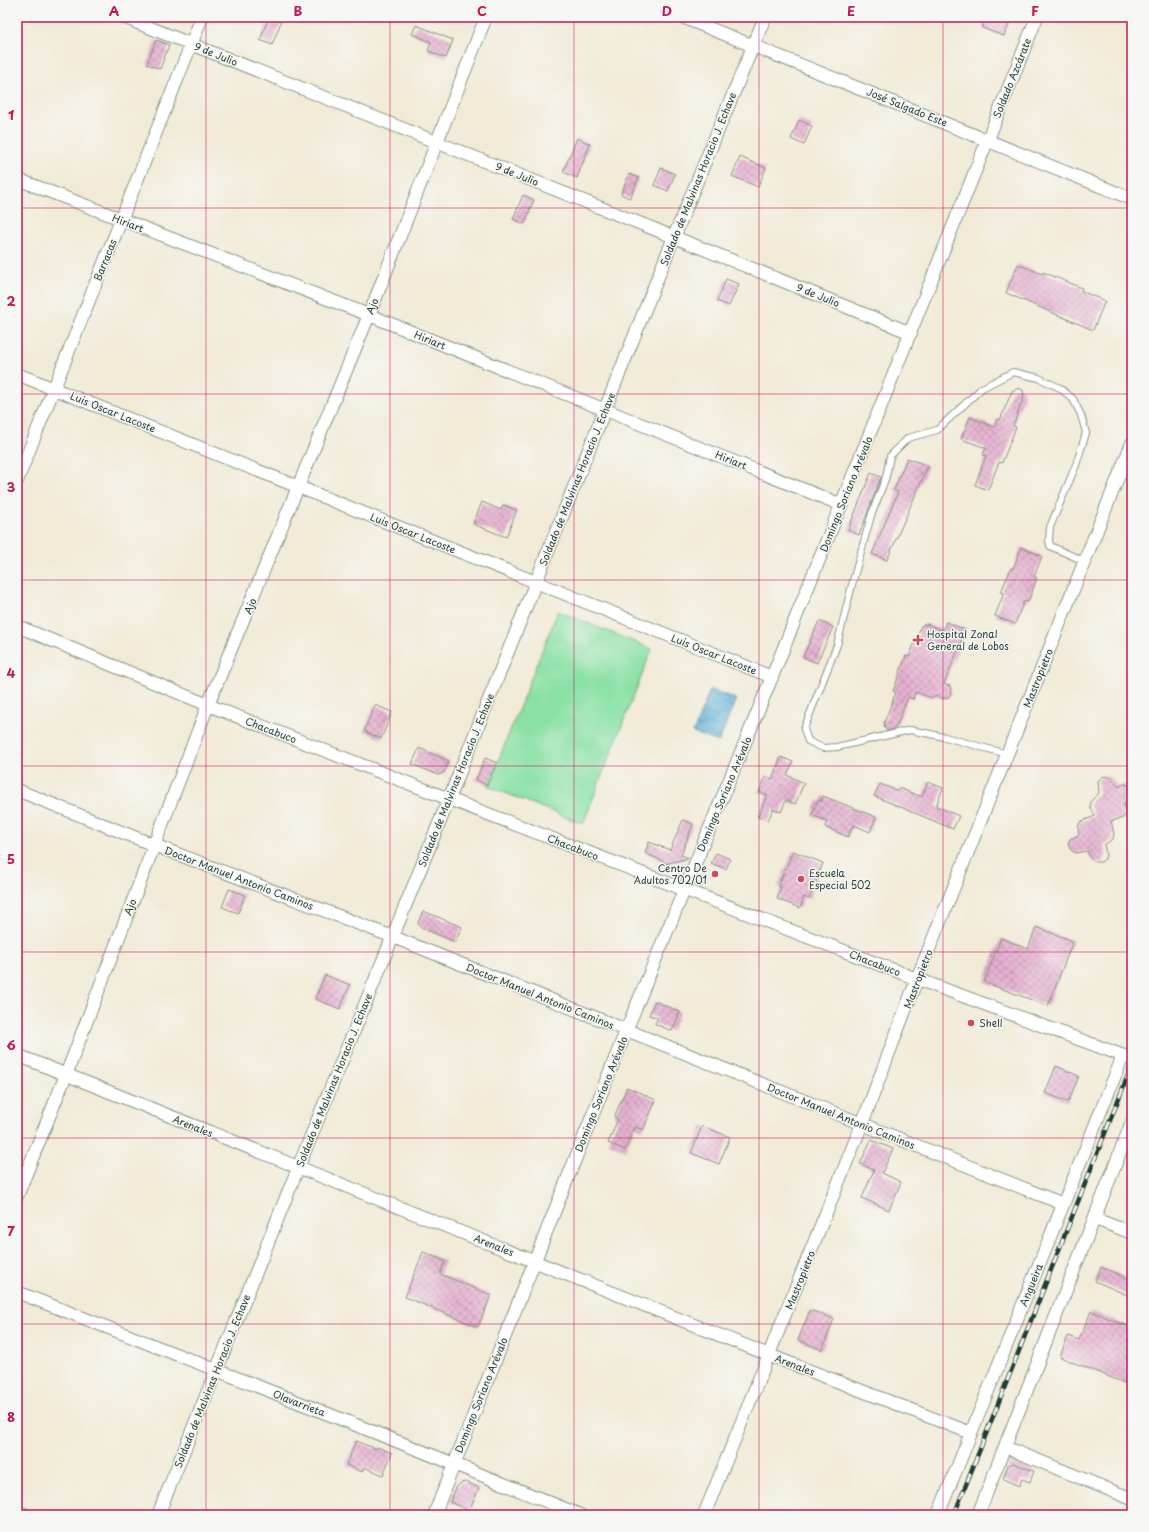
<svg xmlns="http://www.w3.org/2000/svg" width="1149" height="1532" font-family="'Playpen Sans',sans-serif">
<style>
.pitch{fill:#8ae1a5;stroke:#548f6c}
.water{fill:url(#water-waves);stroke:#3d7585}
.building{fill:url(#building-cross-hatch)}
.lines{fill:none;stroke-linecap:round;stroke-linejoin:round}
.lane-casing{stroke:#889485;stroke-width:8}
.street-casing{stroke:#889485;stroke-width:14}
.lane{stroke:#fff;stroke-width:6}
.street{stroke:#fff;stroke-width:12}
.rail-casing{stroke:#1f3d34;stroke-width:4.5}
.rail{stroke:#f6f6f2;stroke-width:3;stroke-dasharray:9;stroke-linecap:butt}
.grid{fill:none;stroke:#c2185b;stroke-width:1;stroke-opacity:0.55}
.poi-dot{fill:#d1495b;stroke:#f6f6f2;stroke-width:1.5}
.labels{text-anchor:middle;stroke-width:3;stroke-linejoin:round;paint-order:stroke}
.street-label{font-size:10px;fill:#1f3d34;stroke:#f6f6f2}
.poi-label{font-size:10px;fill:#1f3d34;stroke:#f6f6f2;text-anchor:start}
.neatline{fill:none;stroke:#c2185b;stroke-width:1.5}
.grid-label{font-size:13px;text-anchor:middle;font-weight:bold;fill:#c2185b}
</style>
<defs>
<pattern id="water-waves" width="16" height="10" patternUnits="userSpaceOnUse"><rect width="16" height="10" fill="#5badd6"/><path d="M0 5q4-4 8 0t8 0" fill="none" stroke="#4b8eae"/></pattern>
<pattern id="building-cross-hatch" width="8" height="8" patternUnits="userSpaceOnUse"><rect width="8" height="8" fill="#e6b0d0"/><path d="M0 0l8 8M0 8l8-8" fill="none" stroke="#ba90aa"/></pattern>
</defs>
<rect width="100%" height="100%" fill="#f6f6f2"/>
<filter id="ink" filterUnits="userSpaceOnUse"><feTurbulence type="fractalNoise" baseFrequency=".025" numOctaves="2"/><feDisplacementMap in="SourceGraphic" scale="8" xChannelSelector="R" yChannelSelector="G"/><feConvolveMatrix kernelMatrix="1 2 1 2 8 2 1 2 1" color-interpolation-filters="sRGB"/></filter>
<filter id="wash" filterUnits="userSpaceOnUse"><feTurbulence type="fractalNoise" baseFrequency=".012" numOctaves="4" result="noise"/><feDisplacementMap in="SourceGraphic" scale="16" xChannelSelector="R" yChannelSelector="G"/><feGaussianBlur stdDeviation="0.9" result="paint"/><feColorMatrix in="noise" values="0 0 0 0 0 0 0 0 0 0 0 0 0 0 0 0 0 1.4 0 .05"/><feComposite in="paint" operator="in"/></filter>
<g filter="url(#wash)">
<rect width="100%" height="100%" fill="#f1ead6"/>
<!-- pitch -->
<path class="pitch" d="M558 611 652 649 583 824 488 786Z"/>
<!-- water -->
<path class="water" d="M710 689 736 699 719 742 693 733Z"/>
<g id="blocks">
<!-- building -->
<g class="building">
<path d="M269 17 281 22 272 45 260 40Z"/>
<path d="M986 17 1009 24 1004 36 982 28Z"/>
<path d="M416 25 453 40 446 58 428 51 431 42 412 34Z"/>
<path d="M156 40 169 45 160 69 147 64Z"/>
<path d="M799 120 812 126 804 145 791 139Z"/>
<path d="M577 138 590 144 577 178 563 172Z"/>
<path d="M740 157 766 168 758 187 732 176Z"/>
<path d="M661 168 675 174 668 191 654 185Z"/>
<path d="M629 174 639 178 630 198 621 194Z"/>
<path d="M523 195 534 200 524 224 513 219Z"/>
<path d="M1018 264 1042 274 1043 272 1082 288 1081 291 1105 301 1093 330 1006 293Z"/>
<path d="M726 279 739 284 729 306 717 301Z"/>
<path d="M1018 388 1023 390 1024 397 1013 426 1016 427 1002 463 999 462 988 490 975 485 986 456 983 455 986 448 961 439 970 417 994 427 997 419 1000 420 1012 391Z"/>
<path d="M907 458 928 466 887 560 872 554 898 492 894 490Z"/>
<path d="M871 473 881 477 859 535 848 530Z"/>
<path d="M482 502 501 510 503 505 517 510 506 537 473 524Z"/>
<path d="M1021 547 1042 556 1034 577 1037 578 1028 602 1024 601 1015 624 995 616 1004 593 1001 592 1011 568 1013 569Z"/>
<path d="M819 621 833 627 817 663 803 657Z"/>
<path d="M946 622 966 630 944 684 950 686 951 693 949 697 944 699 936 696 932 698 915 692 913 699 908 697 896 727 888 731 885 729 884 723 896 692 893 691 906 656 909 657 921 626 926 624 943 630Z"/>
<path d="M375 705 392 712 381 739 364 731Z"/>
<path d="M419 748 449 761 444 773 438 775 412 764Z"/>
<path d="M781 757 793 762 787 775 804 783 795 804 786 800 781 812 773 809 768 821 758 817 767 795 759 792 766 776 772 779Z"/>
<path d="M485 758 497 763 487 785 476 780Z"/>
<path d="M1107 776 1112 779 1118 787 1124 784 1132 786V799L1124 803 1126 814 1123 818 1111 821 1114 834 1113 839 1104 845 1106 853 1105 859 1101 862H1095L1091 859 1087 851 1075 853 1070 849 1068 844 1070 839 1079 835 1078 827 1080 822 1095 816 1090 807 1091 801 1099 793 1098 781 1102 777Z"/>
<path d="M928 782 943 788 936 806 959 816 953 829 874 796 880 784 898 791 899 788 922 797Z"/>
<path d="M823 796 876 817 870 832 854 825V827H852L848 837 825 827 827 821 812 815 818 800 821 802Z"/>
<path d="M683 820 693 824 681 855 689 858 665 864V862L645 853 649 842 670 850Z"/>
<path d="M793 851 823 863 809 899 804 897 800 908 777 899 781 887 778 886Z"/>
<path d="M716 853 730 859 726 869 711 863Z"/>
<path d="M229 889 245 895 238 913 222 907Z"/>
<path d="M423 911 462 927 455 942 420 927 418 923Z"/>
<path d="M1036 927 1073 941 1048 1006 984 982 1001 938 1028 949Z"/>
<path d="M325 975 350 985 340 1009 315 999Z"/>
<path d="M655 1001 680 1012 672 1031 655 1024 658 1018 649 1015Z"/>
<path d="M1056 1066 1079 1076 1068 1102 1045 1093Z"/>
<path d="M627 1087 656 1100 643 1130 635 1127 625 1150 608 1143 618 1119 614 1117Z"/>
<path d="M702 1126 730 1137 719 1164 691 1153Z"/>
<path d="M871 1140 893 1149 882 1173 901 1182 889 1210 862 1198 874 1170 860 1164Z"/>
<path d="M423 1252 445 1261 440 1274 491 1295 478 1327 405 1297Z"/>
<path d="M1101 1267 1132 1280 1127 1295 1095 1281Z"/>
<path d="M810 1310 834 1319 822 1350 798 1340Z"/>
<path d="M1091 1311 1132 1328V1343L1126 1359 1132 1362V1386L1060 1357 1068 1336 1079 1340Z"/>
<path d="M356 1441 376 1449 377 1447 392 1453 383 1475 364 1467 362 1472 346 1465Z"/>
<path d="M1013 1463 1034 1471 1030 1482 1022 1479 1019 1486 1003 1479 1008 1465Z"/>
<path d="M466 1482 479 1488 469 1511 450 1502 457 1486 461 1483Z"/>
</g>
</g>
</g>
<g filter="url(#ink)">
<use href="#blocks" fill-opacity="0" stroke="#889485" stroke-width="1"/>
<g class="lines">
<defs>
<path id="lane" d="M1007 754 945 737 910 730 837 747 823 748 808 741 804 729 837 645 854 577 871 516 886 477 890 456 908 438 937 430 982 388 1013 372 1039 378 1060 388 1073 399 1081 415 1086 433 1076 465 1050 527 1049 540 1050 546 1084 561"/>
<g id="street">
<path d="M123 17 674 237 911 333"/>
<path d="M682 17 1132 199"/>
<path d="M17 179 369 315 842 505"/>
<path d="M17 374 772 677"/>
<path d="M17 481 202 17"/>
<path d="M17 626 208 705 449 799 917 979 1132 1059"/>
<path d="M17 790 154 845 393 937 1063 1204"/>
<path d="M17 1055 769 1355 971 1433"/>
<path d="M17 1196 66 1075 208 705 369 315 486 17"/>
<path d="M1095 1219 1132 1233"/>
<path d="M17 1292C205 1366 393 1438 580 1515"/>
<path d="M1005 1447 1132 1499"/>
<path d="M17 1511 27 1515"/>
<path d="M158 1515 298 1168 449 799 674 237 765 17"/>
<path d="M434 1515 626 1031 772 677 1037 17"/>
<path d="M704 1515 862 1124 917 979 1132 443"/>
<path d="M938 1515 1123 1056"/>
<path d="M978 1515 1132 1122"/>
</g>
</defs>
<!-- lane casing -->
<use href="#lane" class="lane-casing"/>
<!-- street casing -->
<use href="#street" class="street-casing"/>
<!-- lane -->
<use href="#lane" class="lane"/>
<!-- street -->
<use href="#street" class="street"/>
<defs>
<path id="rail" d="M954 1515 1132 1065"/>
</defs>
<!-- rail casing -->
<use href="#rail" class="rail-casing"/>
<!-- rail -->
<use href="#rail" class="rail"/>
</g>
</g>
<!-- grid -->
<path class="grid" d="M206 17V1515M390 17V1515M574 17V1515M759 17V1515M943 17V1515M17 208H1132M17 394H1132M17 580H1132M17 766H1132M17 952H1132M17 1138H1132M17 1324H1132"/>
<!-- markers -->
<g class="poi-dot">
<path d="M916 634h4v4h4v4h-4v4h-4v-4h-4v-4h4z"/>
<circle cx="715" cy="874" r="4"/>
<circle cx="801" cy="879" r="4"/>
<circle cx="971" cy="1023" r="4"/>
</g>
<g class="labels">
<!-- street labels -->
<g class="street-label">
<text transform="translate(216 54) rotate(22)" y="4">9 de Julio</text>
<text transform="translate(1012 78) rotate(-68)" y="4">Soldado Azcárate</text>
<text transform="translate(907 107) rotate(22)" y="4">José Salgado Este</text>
<text transform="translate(517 174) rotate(22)" y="4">9 de Julio</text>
<text transform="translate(698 179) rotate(-68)" y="4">Soldado de Malvinas Horacio J. Echave</text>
<text transform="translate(128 223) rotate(21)" y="4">Hiriart</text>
<text transform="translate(105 260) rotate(-68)" y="4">Barracas</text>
<text transform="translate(818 295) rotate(22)" y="4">9 de Julio</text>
<text transform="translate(372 306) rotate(-68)" y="4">Ajo</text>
<text transform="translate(430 340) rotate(22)" y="4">Hiriart</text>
<text transform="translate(113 412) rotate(22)" y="4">Luis Oscar Lacoste</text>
<text transform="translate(731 460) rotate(22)" y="4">Hiriart</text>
<text transform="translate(577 479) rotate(-68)" y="4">Soldado de Malvinas Horacio J. Echave</text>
<text transform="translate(846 494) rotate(-68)" y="4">Domingo Soriano Arévalo</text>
<text transform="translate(413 533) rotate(22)" y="4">Luis Oscar Lacoste</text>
<text transform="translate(250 606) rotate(-68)" y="4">Ajo</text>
<text transform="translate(714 654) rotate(22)" y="4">Luis Oscar Lacoste</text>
<text transform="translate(1038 678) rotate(-68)" y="4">Mastropietro</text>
<text transform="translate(271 730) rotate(21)" y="4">Chacabuco</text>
<text transform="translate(456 780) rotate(-68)" y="4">Soldado de Malvinas Horacio J. Echave</text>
<text transform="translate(724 794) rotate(-67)" y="4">Domingo Soriano Arévalo</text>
<text transform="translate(573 847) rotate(21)" y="4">Chacabuco</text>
<text transform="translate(239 878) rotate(21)" y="4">Doctor Manuel Antonio Caminos</text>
<text transform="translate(130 907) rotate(-69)" y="4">Ajo</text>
<text transform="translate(875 963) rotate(21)" y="4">Chacabuco</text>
<text transform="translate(918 979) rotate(-69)" y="4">Mastropietro</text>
<text transform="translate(540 996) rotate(22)" y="4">Doctor Manuel Antonio Caminos</text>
<text transform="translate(334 1080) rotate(-68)" y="4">Soldado de Malvinas Horacio J. Echave</text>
<text transform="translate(601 1094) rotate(-68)" y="4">Domingo Soriano Arévalo</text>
<text transform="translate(841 1116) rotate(22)" y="4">Doctor Manuel Antonio Caminos</text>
<text transform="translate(193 1126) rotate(22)" y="4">Arenales</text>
<text transform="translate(494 1245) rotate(22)" y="4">Arenales</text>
<text transform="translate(800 1280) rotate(-68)" y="4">Mastropietro</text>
<text transform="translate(1031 1285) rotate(-68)" y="4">Angueira</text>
<text transform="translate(795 1365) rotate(21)" y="4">Arenales</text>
<text transform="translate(212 1381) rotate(-68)" y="4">Soldado de Malvinas Horacio J. Echave</text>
<text transform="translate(481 1395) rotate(-68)" y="4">Domingo Soriano Arévalo</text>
<text transform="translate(299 1403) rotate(21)" y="4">Olavarrieta</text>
</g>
<!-- poi labels -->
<g class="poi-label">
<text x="927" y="638">Hospital Zonal<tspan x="927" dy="12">General de Lobos</tspan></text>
<text x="707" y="872" text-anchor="end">Centro De<tspan x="707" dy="12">Adultos 702/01</tspan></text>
<text x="809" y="877">Escuela<tspan x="809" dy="12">Especial 502</tspan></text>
<text x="979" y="1027">Shell</text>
</g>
</g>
<!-- margin -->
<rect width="1149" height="1532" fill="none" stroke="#f6f6f2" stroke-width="44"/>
<rect x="22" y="22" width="1105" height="1488" class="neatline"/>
<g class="grid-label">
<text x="114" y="16">A</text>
<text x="298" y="16">B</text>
<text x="482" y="16">C</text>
<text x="667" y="16">D</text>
<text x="851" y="16">E</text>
<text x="1035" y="16">F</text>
<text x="11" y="120">1</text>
<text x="11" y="306">2</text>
<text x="11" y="492">3</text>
<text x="11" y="678">4</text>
<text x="11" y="864">5</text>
<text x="11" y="1050">6</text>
<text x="11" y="1236">7</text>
<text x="11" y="1422">8</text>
</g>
</svg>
